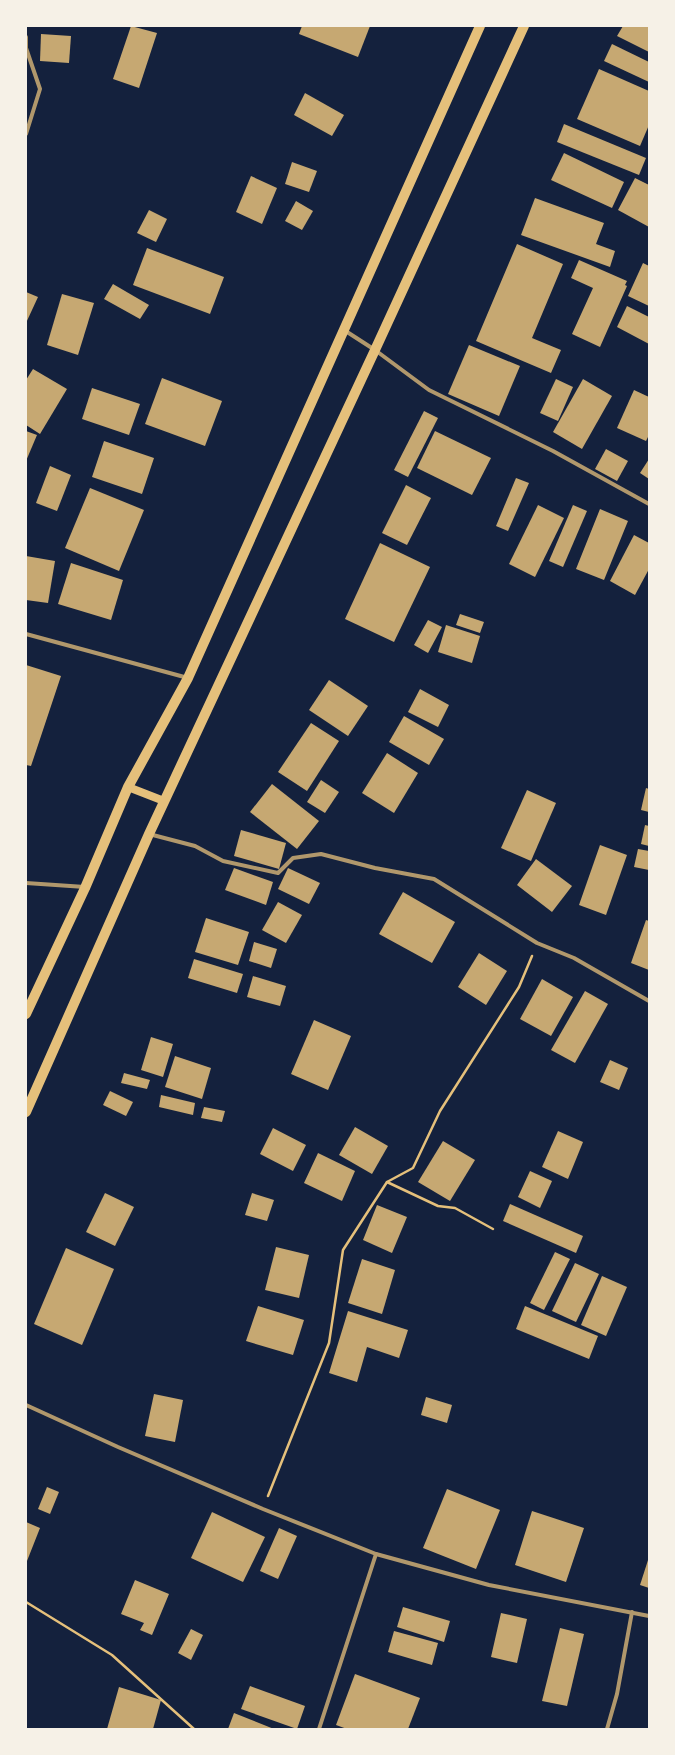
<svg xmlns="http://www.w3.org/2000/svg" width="675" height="1755" font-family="'DejaVu Sans',sans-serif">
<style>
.building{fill:#c6a872}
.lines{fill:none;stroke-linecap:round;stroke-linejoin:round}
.path{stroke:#e5c07b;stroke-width:2.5}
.minor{stroke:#b1986c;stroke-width:4}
.secondary{stroke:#e5c07b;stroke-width:8}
.primary{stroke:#e5c07b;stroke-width:10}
</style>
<rect width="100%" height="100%" fill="#14213d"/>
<!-- building -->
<g class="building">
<path d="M131 26 157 33 139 88 113 79Z"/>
<path d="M302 26H370L358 57 299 34Z"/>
<path d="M623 26H649V52L617 36Z"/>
<path d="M41 34 71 36 69 63 40 61Z"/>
<path d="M612 44 649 62V82L604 61Z"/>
<path d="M599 69 649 91V125L640 146 577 119Z"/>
<path d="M305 93 344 115 332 136 294 115Z"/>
<path d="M564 124 646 158 639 175 557 142Z"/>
<path d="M564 153 624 182 612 208 551 180Z"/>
<path d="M292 162 317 171 309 192 285 184Z"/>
<path d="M251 176 277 188 262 224 236 212Z"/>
<path d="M635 178 649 185V227L618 210Z"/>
<path d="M535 198 604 223 596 244 615 251 610 267 521 235Z"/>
<path d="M296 201 313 211 302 230 285 221Z"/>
<path d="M149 210 167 219 156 242 137 233Z"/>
<path d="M517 244 563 264 532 338 561 350 551 373 476 341Z"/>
<path d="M147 248 224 277 210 314 133 285Z"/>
<path d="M579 260 627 281 625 285 627 286 600 347 572 334 593 288 571 278Z"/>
<path d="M643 263 649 266V306L628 296Z"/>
<path d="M113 284 149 305 140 319 104 299Z"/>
<path d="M26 292 38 297 26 323Z"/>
<path d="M62 294 94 303 78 355 47 345Z"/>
<path d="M627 306 649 317V344L617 327Z"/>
<path d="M469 345 520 366 499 416 448 394Z"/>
<path d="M33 369 67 389 40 434 26 425V380Z"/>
<path d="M162 378 222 401 205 446 145 424Z"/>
<path d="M556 379 573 387 558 421 540 413Z"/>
<path d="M583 379 612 396 582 449 553 432Z"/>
<path d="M92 388 140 404 129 435 82 419Z"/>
<path d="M634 390 649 397V435L646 441 617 428Z"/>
<path d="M424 411 438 418 408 477 394 470Z"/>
<path d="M26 431 37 435 26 461Z"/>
<path d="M435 431 491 458 472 495 417 468Z"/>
<path d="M104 441 154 458 142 494 92 477Z"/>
<path d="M606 449 628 461 617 481 595 469Z"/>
<path d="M649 459V479L640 473Z"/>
<path d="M50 466 71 475 57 511 36 503Z"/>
<path d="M516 478 529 483 508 531 496 526Z"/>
<path d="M406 485 431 498 407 545 382 533Z"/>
<path d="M90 488 144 510 119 571 65 548Z"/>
<path d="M538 505 564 518 535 577 509 564Z"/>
<path d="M573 505 587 511 563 567 549 561Z"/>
<path d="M600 509 628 521 604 580 576 569Z"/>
<path d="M634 535 649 543V569L635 595 610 581Z"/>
<path d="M380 543 430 567 394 642 345 619Z"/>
<path d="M26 556 55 561 48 603 26 600Z"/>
<path d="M71 563 123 580 111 620 58 604Z"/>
<path d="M460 614 484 622 480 633 456 625Z"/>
<path d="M428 620 442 627 428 653 414 645Z"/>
<path d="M446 625 480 636 472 663 438 652Z"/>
<path d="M26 665 61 676 31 766 26 765Z"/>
<path d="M329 680 368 706 348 736 309 710Z"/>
<path d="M420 689 449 705 438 727 408 712Z"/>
<path d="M404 716 444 739 429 765 389 742Z"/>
<path d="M311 723 339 741 307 791 278 772Z"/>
<path d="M387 753 418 773 394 813 362 793Z"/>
<path d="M321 780 339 792 325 813 307 802Z"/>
<path d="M272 784 319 821 297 849 250 812Z"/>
<path d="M646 788 649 789V812L641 810Z"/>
<path d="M527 790 556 803 531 861 501 848Z"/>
<path d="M645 825 649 826V846L641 844Z"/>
<path d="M241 830 286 843 279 869 234 856Z"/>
<path d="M600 845 627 855 606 915 579 905Z"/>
<path d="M638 849 649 851V870L634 867Z"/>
<path d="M536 859 572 886 552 912 517 885Z"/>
<path d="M234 868 273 882 266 905 225 890Z"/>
<path d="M288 868 320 883 309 904 278 889Z"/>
<path d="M403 892 455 922 432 963 379 934Z"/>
<path d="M278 902 302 915 286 943 262 930Z"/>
<path d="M206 918 249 932 238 965 195 952Z"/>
<path d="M646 920 649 921V970L631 963Z"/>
<path d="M254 942 277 949 271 968 249 961Z"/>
<path d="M479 953 507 971 486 1005 458 987Z"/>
<path d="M194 959 243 974 237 993 188 978Z"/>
<path d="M253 976 286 986 280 1006 247 997Z"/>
<path d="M542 979 573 997 551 1036 520 1019Z"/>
<path d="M585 991 608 1004 575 1063 551 1050Z"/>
<path d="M314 1020 351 1036 328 1090 291 1074Z"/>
<path d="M151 1037 173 1044 163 1077 141 1070Z"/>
<path d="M175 1056 211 1068 202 1099 165 1087Z"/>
<path d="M610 1060 628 1068 619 1090 600 1082Z"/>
<path d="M124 1073 150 1080 147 1089 121 1083Z"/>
<path d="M110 1091 133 1102 126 1116 103 1105Z"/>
<path d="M161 1095 195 1103 193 1115 159 1107Z"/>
<path d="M204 1107 225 1111 222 1122 201 1118Z"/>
<path d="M355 1127 388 1146 372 1174 339 1155Z"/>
<path d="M273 1128 306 1145 293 1171 260 1154Z"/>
<path d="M558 1131 583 1142 568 1179 542 1167Z"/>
<path d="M443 1141 475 1160 450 1201 418 1182Z"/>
<path d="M318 1153 355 1171 342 1201 304 1183Z"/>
<path d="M530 1171 552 1181 540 1208 518 1197Z"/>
<path d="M105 1193 134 1207 115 1246 86 1232Z"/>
<path d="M252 1193 274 1200 267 1221 245 1215Z"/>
<path d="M510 1204 583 1236 576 1253 503 1221Z"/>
<path d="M377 1205 407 1217 392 1253 363 1240Z"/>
<path d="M276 1247 309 1255 299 1298 265 1290Z"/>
<path d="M66 1248 114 1269 82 1345 34 1324Z"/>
<path d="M555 1252 570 1259 544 1310 530 1303Z"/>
<path d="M362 1259 395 1270 382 1314 348 1303Z"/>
<path d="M575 1263 599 1274 576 1322 552 1311Z"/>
<path d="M602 1276 627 1287 606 1336 581 1325Z"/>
<path d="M258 1306 304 1320 293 1355 246 1341Z"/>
<path d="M525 1306 598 1336 589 1359 516 1329Z"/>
<path d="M348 1311 408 1330 399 1358 367 1347 357 1382 329 1373Z"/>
<path d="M154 1394 183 1400 175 1442 145 1436Z"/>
<path d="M426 1397 452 1405 447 1423 421 1415Z"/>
<path d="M47 1487 59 1492 50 1514 38 1509Z"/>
<path d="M447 1489 500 1510 476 1569 423 1548Z"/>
<path d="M532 1511 584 1528 566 1582 515 1565Z"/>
<path d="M212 1512 265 1537 243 1582 191 1558Z"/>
<path d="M26 1522 40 1528 27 1561 26 1560Z"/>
<path d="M279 1528 297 1536 278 1579 260 1571Z"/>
<path d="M649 1557V1588L640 1585Z"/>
<path d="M135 1580 169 1594 152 1635 140 1630 144 1623 121 1614Z"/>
<path d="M403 1607 450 1621 444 1642 397 1627Z"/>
<path d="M501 1613 527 1619 517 1663 491 1657Z"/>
<path d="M560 1628 584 1634 567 1706 542 1701Z"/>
<path d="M191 1629 203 1635 191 1660 178 1653Z"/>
<path d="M394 1631 438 1643 432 1665 388 1652Z"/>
<path d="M355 1674 420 1698 408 1729H347L336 1725Z"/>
<path d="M250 1686 305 1706 297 1729 241 1709Z"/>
<path d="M119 1687 161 1700 153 1729H107Z"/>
<path d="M234 1713 274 1729H228Z"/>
</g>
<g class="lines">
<!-- path -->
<g class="path">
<path d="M387 1182 438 1206 455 1208 493 1229"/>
<path d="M268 1496 329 1343 343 1250 387 1182 413 1168 440 1111 519 987 532 956"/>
<path d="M26 1602 112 1655 194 1729"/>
</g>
<!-- minor -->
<g class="minor">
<path d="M26 37V48"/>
<path d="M26 134 40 89 26 48"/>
<path d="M344 330 375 350 429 390 553 451 649 504"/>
<path d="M26 634 188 678"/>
<path d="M149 834 195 846 223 861 278 873 293 858 321 854 375 868 434 879 537 943 574 958 649 1001"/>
<path d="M26 883 85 887"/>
<path d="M26 1405 118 1447 263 1509 376 1554 489 1585 649 1616"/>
<path d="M319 1729 376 1554"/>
<path d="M607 1729 617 1694 632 1612"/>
</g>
<!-- secondary -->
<path class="secondary" d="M128 787 164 801"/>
<!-- primary -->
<g class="primary">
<path d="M26 1014 85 888 128 787 188 678 480 26"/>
<path d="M26 1112 149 834 375 350 524 26"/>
</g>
</g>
<!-- border -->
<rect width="675" height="1755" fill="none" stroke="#f6f1e7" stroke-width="54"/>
</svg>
